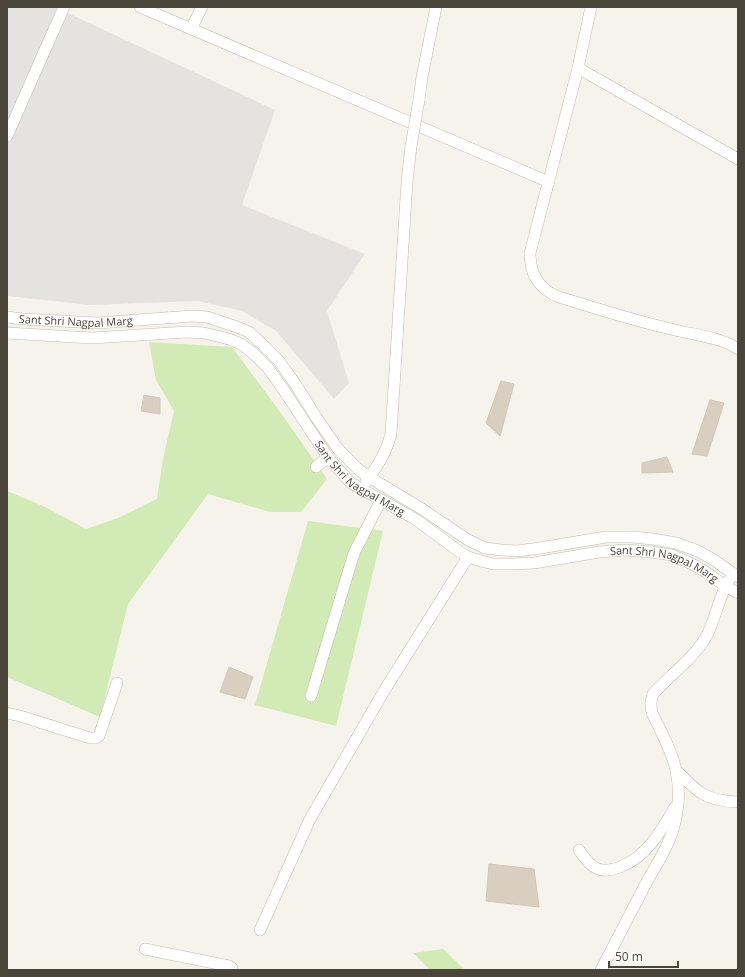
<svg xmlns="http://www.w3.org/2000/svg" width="745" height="977" font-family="'Open Sans',sans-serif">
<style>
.green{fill:#d2eab5}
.parking{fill:#e5e3e0}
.building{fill:#d8cfc1;stroke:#d3c7b4}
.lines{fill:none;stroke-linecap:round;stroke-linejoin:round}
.minor-casing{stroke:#c2bbae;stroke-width:12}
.minor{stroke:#fff;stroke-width:11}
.minor-bridge-casing{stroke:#c2bbae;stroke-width:12;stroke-linecap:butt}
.minor-bridge{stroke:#fff;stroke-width:11}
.labels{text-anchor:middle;stroke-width:3;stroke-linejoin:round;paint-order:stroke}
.street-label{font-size:11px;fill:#4b4439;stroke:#fff}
</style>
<rect width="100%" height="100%" fill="#f6f3ec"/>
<!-- green -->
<g class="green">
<path d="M149 342 232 347 283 416 327 479 301 512H270L208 494 128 604 100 717 7 677V491L43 506 86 529 118 518 157 499 163 459 174 411 156 380Z"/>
<path d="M308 521 383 531 336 726 255 705Z"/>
<path d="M443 949 465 970H430L413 953Z"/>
</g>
<!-- parking -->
<path class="parking" d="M7 7H55L275 110 242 205 365 254 327 311 349 383 334 399 276 331 242 311 198 301 91 305 7 296Z"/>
<!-- building -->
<g class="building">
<path d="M501 381 514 384 500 436 486 423Z"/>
<path d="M144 395 160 398V414L141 411Z"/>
<path d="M710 400 724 403 707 456 692 454Z"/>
<path d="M667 457 673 472 642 473V463Z"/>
<path d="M229 667 253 677 245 699 220 692Z"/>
<path d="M489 864 534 869 539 907 486 901Z"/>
</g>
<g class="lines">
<defs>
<g id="minor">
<path d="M140 7 549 182"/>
<path d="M591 7 578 68 530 253C530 274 538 287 556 296 594 308 632 320 671 329 693 335 718 336 738 349"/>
<path d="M191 29 202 7"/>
<path d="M578 68 738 159"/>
<path d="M419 100 422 77 436 7"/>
<path d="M7 136 64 7"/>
<path id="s1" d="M7 317 22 319 98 323 192 316 207 317 237 327 249 332 261 343 279 361 296 385 316 417 338 449 359 470 369 477 422 509 468 540 485 548 501 550 517 551 540 548 606 537H633L653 539 676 543 698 551 714 560 738 577"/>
<path id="s2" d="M7 333 92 338 187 332 204 333 229 339 241 344 253 353 268 368 283 389 329 459 351 483 415 519 460 552 468 557 485 562 493 564H512L534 563 599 552 625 550 651 552 672 555 692 564 706 572 725 586 738 593"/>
<path d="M316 467 323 461 329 459"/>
<path d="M366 482C377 466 386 454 391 434L407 182 411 146"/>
<path d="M311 696 354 553 377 508 381 501"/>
<path d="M7 713 20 716 90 738H96L99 736 117 683"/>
<path d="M676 770C697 792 706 801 738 802"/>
<path d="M579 850C583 856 589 865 596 868 603 872 612 870 620 867 647 857 661 831 675 807"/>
<path d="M260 930 310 819 384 691 468 557"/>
<path d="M145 949 229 966 232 968V970"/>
<path d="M601 970C615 943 629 916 643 889 651 873 661 859 668 843 678 821 681 794 676 771 673 753 661 732 653 715 650 707 650 701 653 694 669 676 694 658 706 637 716 619 718 598 729 580"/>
</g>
</defs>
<!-- minor casing -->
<use href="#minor" class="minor-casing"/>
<!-- minor -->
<use href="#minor" class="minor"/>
<defs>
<path id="minor-bridge" d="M411 146 419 100"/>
</defs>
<!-- minor-bridge casing -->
<use href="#minor-bridge" class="minor-bridge-casing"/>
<!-- minor-bridge -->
<use href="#minor-bridge" class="minor-bridge"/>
</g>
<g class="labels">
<!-- street labels -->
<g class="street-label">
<text dy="4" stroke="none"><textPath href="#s1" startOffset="69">Sant Shri Nagpal Marg</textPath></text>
<text dy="4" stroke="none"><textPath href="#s2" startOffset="418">Sant Shri Nagpal Marg</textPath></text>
<text dy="4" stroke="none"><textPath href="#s2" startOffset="754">Sant Shri Nagpal Marg</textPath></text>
</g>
</g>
<!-- border -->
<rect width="745" height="977" fill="none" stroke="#4b4439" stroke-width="16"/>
<!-- scale -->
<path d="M609 961v6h69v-6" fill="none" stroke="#4b4439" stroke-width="2"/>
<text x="615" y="961" font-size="12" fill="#4b4439" stroke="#ffffff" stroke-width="3" paint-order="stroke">50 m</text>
</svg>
